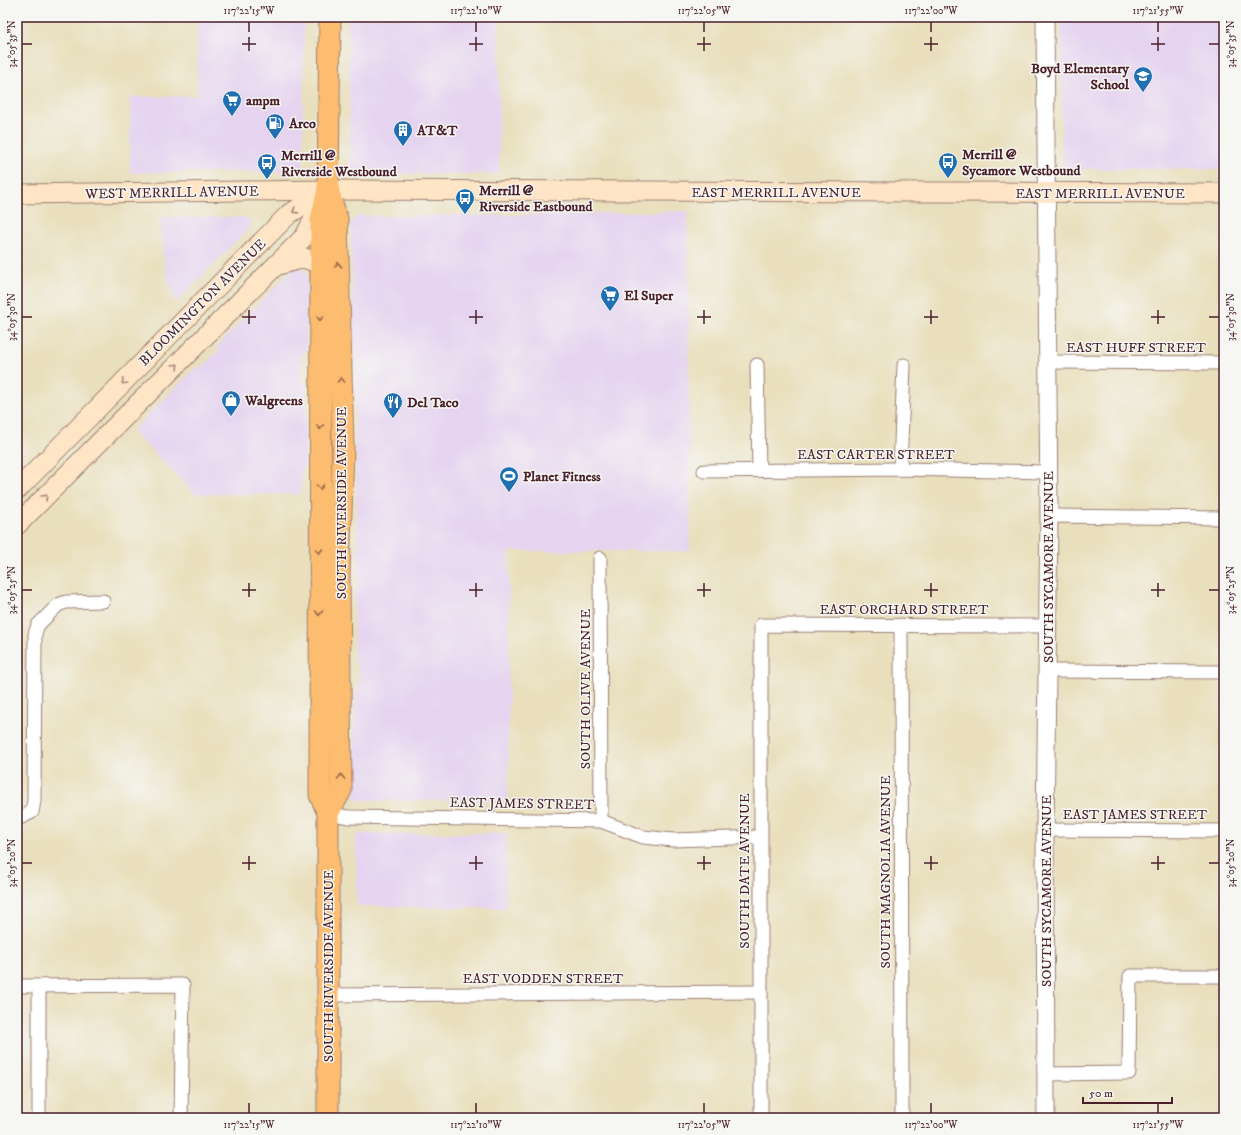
<svg xmlns="http://www.w3.org/2000/svg" width="1241" height="1135" font-family="'IM FELL DW Pica',serif">
<style>
.built{fill:#e5d3f0}
.lines{fill:none;stroke-linecap:round;stroke-linejoin:round}
.minor-casing{stroke:#9a7f74;stroke-width:15}
.tertiary-casing{stroke:#9a7f74;stroke-width:19}
.secondary-casing{stroke:#9a7f74;stroke-width:21}
.primary-casing{stroke:#9a7f74;stroke-width:23}
.minor{stroke:#fff;stroke-width:13}
.tertiary{stroke:#fff;stroke-width:17}
.secondary{stroke:#fee5c5;stroke-width:19}
.primary{stroke:#fcbd6f;stroke-width:21}
.oneway{stroke:#a48278}
.oneway2{stroke:#9a664a}
.ticks{fill:none;stroke:#4a1f2b;stroke-width:1.5}
.labels{text-anchor:middle;stroke-width:3;stroke-linejoin:round;paint-order:stroke}
.poi-label{font-size:14px;font-weight:bold;fill:#4a1f2b;stroke:#f6f6f2;text-anchor:start}
.street-label{font-size:14px;fill:#4a1f2b;stroke:#f6f6f2}
.neatline{fill:none;stroke:#4a1f2b;stroke-width:1.5}
.ticks-label{font-size:10px;text-anchor:middle;fill:#4a1f2b}
</style>
<rect width="100%" height="100%" fill="#f6f6f2"/>
<filter id="ink" filterUnits="userSpaceOnUse"><feTurbulence type="fractalNoise" baseFrequency=".025" numOctaves="2"/><feDisplacementMap in="SourceGraphic" scale="8" xChannelSelector="R" yChannelSelector="G"/><feConvolveMatrix kernelMatrix="1 2 1 2 8 2 1 2 1" color-interpolation-filters="sRGB"/></filter>
<filter id="wash" filterUnits="userSpaceOnUse"><feTurbulence type="fractalNoise" baseFrequency=".012" numOctaves="4" result="noise"/><feDisplacementMap in="SourceGraphic" scale="16" xChannelSelector="R" yChannelSelector="G"/><feGaussianBlur stdDeviation="0.9" result="paint"/><feColorMatrix in="noise" values="0 0 0 0 0 0 0 0 0 0 0 0 0 0 0 0 0 1.4 0 .05"/><feComposite in="paint" operator="in"/></filter>
<g filter="url(#wash)">
<rect width="100%" height="100%" fill="#e9dfbc"/>
<!-- built -->
<g class="built">
<path d="M197 17H304L303 167 296 171 130 173V97L198 96Z"/>
<path d="M348 17 499 18V174H360L350 167Z"/>
<path d="M1061 17H1224V169H1062Z"/>
<path d="M688 211 690 551H509L508 801 357 800 355 797 354 725 355 694 359 686 358 665 354 661V591L359 584 357 553 351 222 358 216 530 215Z"/>
<path d="M160 217H244L250 220 251 226 176 303 165 270Z"/>
<path d="M295 267 308 273 306 351 301 356V379L306 383 305 464 302 468 301 494H195L132 431 196 367H202L218 351 217 346Z"/>
<path d="M506 833V908L357 906 356 834Z"/>
</g>
</g>
<g filter="url(#ink)">
<g class="lines">
<defs>
<g id="minor">
<path d="M1048 362 1224 363"/>
<path d="M757 365 759 470"/>
<path d="M900 469 904 365"/>
<path d="M704 471 900 469 1048 472"/>
<path d="M1049 516 1224 518"/>
<path d="M600 558 601 821"/>
<path d="M901 625 902 1118"/>
<path d="M1047 671 1224 672"/>
<path d="M328 813 348 817 601 821 643 837 673 840 760 837"/>
<path d="M17 817H22L32 812 34 801 35 634 38 625 58 605 66 602 103 601"/>
<path d="M1045 830 1224 831"/>
<path d="M17 986 183 985 181 1118"/>
<path d="M39 987V1118"/>
<path d="M328 995 759 992"/>
<path d="M1046 1074 1129 1073 1130 976H1224"/>
<path d="M761 1118V625L1047 626"/>
</g>
<path id="tertiary" d="M1045 17 1049 516 1045 830 1046 1118"/>
<g id="secondary">
<path d="M17 194 328 190 1224 193"/>
<path d="M278 265 305 258 320 265"/>
<path d="M17 490 289 214 328 190"/>
<path d="M17 525 305 236 322 202"/>
</g>
<g id="primary">
<path d="M328 190 337 219 343 447 339 575 341 790 328 813"/>
<path d="M328 1118V813L320 795 321 220 328 190 330 17"/>
</g>
</defs>
<!-- minor casing -->
<use href="#minor" class="minor-casing"/>
<!-- tertiary casing -->
<use href="#tertiary" class="tertiary-casing"/>
<!-- secondary casing -->
<use href="#secondary" class="secondary-casing"/>
<!-- primary casing -->
<use href="#primary" class="primary-casing"/>
<!-- minor -->
<use href="#minor" class="minor"/>
<!-- tertiary -->
<use href="#tertiary" class="tertiary"/>
<!-- secondary -->
<use href="#secondary" class="secondary"/>
<!-- primary -->
<use href="#primary" class="primary"/>
</g>
<!-- one-way arrows -->
<defs><path id="oneway-chevron" d="M-2-3.5L2.5 0L-2 3.5" fill="none" stroke-width="1.6" stroke-linecap="round" stroke-linejoin="round"/></defs>
<g class="oneway">
<use href="#oneway-chevron" transform="translate(295 211) rotate(148)"/>
<use href="#oneway-chevron" transform="translate(176 366) rotate(-45)"/>
<use href="#oneway-chevron" transform="translate(124 382) rotate(135)"/>
<use href="#oneway-chevron" transform="translate(45 497) rotate(-45)"/>
</g>
<g class="oneway2">
<use href="#oneway-chevron" transform="translate(338 265) rotate(-92)"/>
<use href="#oneway-chevron" transform="translate(320 318) rotate(91)"/>
<use href="#oneway-chevron" transform="translate(341 380) rotate(-91)"/>
<use href="#oneway-chevron" transform="translate(320 427) rotate(89)"/>
<use href="#oneway-chevron" transform="translate(320 487) rotate(91)"/>
<use href="#oneway-chevron" transform="translate(319 551) rotate(90)"/>
<use href="#oneway-chevron" transform="translate(319 613) rotate(90)"/>
<use href="#oneway-chevron" transform="translate(341 777) rotate(-90)"/>
</g>
</g>
<!-- ticks -->
<path class="ticks" d="M249 22V32M476 22V32M704 22V32M931 22V32M1158 22V32M249 37V51M476 37V51M704 37V51M931 37V51M1158 37V51M22 44H32M242 44H256M469 44H483M697 44H711M924 44H938M1151 44H1165M1209 44H1219M249 310V324M476 310V324M704 310V324M931 310V324M1158 310V324M22 317H32M242 317H256M469 317H483M697 317H711M924 317H938M1151 317H1165M1209 317H1219M249 583V597M476 583V597M704 583V597M931 583V597M1158 583V597M22 590H32M242 590H256M469 590H483M697 590H711M924 590H938M1151 590H1165M1209 590H1219M249 856V870M476 856V870M704 856V870M931 856V870M1158 856V870M22 863H32M242 863H256M469 863H483M697 863H711M924 863H938M1151 863H1165M1209 863H1219M249 1103V1113M476 1103V1113M704 1103V1113M931 1103V1113M1158 1103V1113"/>
<!-- icons -->
<defs>
<symbol id="school-pin" viewBox="-11 -11 22 30"><path d="M0 17L-7.5 6A9.5 9.5 0 1 1 7.5 6Z" fill="#1f6fb2" stroke="#f6f6f2"/><path d="M0-5L7-2L0 1L-7-2ZM-4 1L0 2.5L4 1V4Q0 6-4 4Z" fill="#fff"/></symbol>
<symbol id="supermarket-pin" viewBox="-11 -11 22 30"><path d="M0 17L-7.5 6A9.5 9.5 0 1 1 7.5 6Z" fill="#1f6fb2" stroke="#f6f6f2"/><path d="M-6-5.5h2.5l.6 2H6L4.5 2H-2.5L-4.4-4H-6ZM-1.5 3.2a1.3 1.3 0 1 0 .1 0ZM3 3.2a1.3 1.3 0 1 0 .1 0Z" fill="#fff"/></symbol>
<symbol id="fuel-pin" viewBox="-11 -11 22 30"><path d="M0 17L-7.5 6A9.5 9.5 0 1 1 7.5 6Z" fill="#1f6fb2" stroke="#f6f6f2"/><path d="M-5.5-6h7V0h2V4h1.3V-2.5L3-4.5l.8-.8L6-3V5H2.5V1h-1V6h-7ZM-4.2-4.7v3.2H.2V-4.7Z" fill="#fff"/></symbol>
<symbol id="building-pin" viewBox="-11 -11 22 30"><path d="M0 17L-7.5 6A9.5 9.5 0 1 1 7.5 6Z" fill="#1f6fb2" stroke="#f6f6f2"/><path d="M-4-6H4V6H1V3H-1V6H-4ZM-2.5-4.3h1.7v1.8h-1.7ZM.8-4.3h1.7v1.8H.8ZM-2.5-1h1.7V.8h-1.7ZM.8-1h1.7V.8H.8Z" fill="#fff"/></symbol>
<symbol id="bus-pin" viewBox="-11 -11 22 30"><path d="M0 17L-7.5 6A9.5 9.5 0 1 1 7.5 6Z" fill="#1f6fb2" stroke="#f6f6f2"/><path d="M-5-6H5V4H4V6H2V4H-2V6H-4V4H-5ZM-3.5-4V0h7V-4ZM-3.5 1.2v1.5H-2V1.2ZM2 1.2v1.5H3.5V1.2Z" fill="#fff"/></symbol>
<symbol id="shop-pin" viewBox="-11 -11 22 30"><path d="M0 17L-7.5 6A9.5 9.5 0 1 1 7.5 6Z" fill="#1f6fb2" stroke="#f6f6f2"/><path d="M-5-2.5h2.3a2.7 3.5 0 0 1 5.4 0H5L5.5 6h-11ZM-1.5-2.5h3a1.5 2.3 0 0 0-3 0Z" fill="#fff"/></symbol>
<symbol id="restaurant-pin" viewBox="-11 -11 22 30"><path d="M0 17L-7.5 6A9.5 9.5 0 1 1 7.5 6Z" fill="#1f6fb2" stroke="#f6f6f2"/><path d="M-5-6h1v4h1v-4h1v4h1v-4h1v5L-1.5 .5V6h-2V.5L-5-1ZM5-6V6H3V1.5H1.5Q1.5-4 5-6Z" fill="#fff"/></symbol>
<symbol id="stadium-pin" viewBox="-11 -11 22 30"><path d="M0 17L-7.5 6A9.5 9.5 0 1 1 7.5 6Z" fill="#1f6fb2" stroke="#f6f6f2"/><path d="M0-5a6.5 5 0 1 0 0 10a6.5 5 0 1 0 0-10ZM-3.5-1.8h7v3.6h-7Z" fill="#fff"/></symbol>
</defs>
<g fill-rule="evenodd">
<use href="#school-pin" x="1132" y="65" width="22" height="30"/>
<use href="#supermarket-pin" x="221" y="89" width="22" height="30"/>
<use href="#fuel-pin" x="264" y="112" width="22" height="30"/>
<use href="#building-pin" x="392" y="119" width="22" height="30"/>
<use href="#bus-pin" x="937" y="151" width="22" height="30"/>
<use href="#bus-pin" x="256" y="152" width="22" height="30"/>
<use href="#bus-pin" x="454" y="187" width="22" height="30"/>
<use href="#supermarket-pin" x="599" y="284" width="22" height="30"/>
<use href="#shop-pin" x="220" y="389" width="22" height="30"/>
<use href="#restaurant-pin" x="382" y="391" width="22" height="30"/>
<use href="#stadium-pin" x="498" y="465" width="22" height="30"/>
</g>
<g class="labels">
<!-- poi labels -->
<g class="poi-label">
<text x="1129" y="73" text-anchor="end">Boyd Elementary<tspan x="1129" dy="16">School</tspan></text>
<text x="246" y="105">ampm</text>
<text x="289" y="128">Arco</text>
<text x="417" y="135">AT&amp;T</text>
<text x="962" y="159">Merrill @<tspan x="962" dy="16">Sycamore Westbound</tspan></text>
<text x="281" y="160">Merrill @<tspan x="281" dy="16">Riverside Westbound</tspan></text>
<text x="479" y="195">Merrill @<tspan x="479" dy="16">Riverside Eastbound</tspan></text>
<text x="624" y="300">El Super</text>
<text x="245" y="405">Walgreens</text>
<text x="407" y="407">Del Taco</text>
<text x="523" y="481">Planet Fitness</text>
</g>
<!-- street labels -->
<g class="street-label">
<text transform="translate(172 192) rotate(-1)" y="5">WEST MERRILL AVENUE</text>
<text x="776" y="197">EAST MERRILL AVENUE</text>
<text x="1100" y="198">EAST MERRILL AVENUE</text>
<text transform="translate(202 302) rotate(-45)" y="5">BLOOMINGTON AVENUE</text>
<text x="1136" y="352">EAST HUFF STREET</text>
<text x="876" y="459">EAST CARTER STREET</text>
<text transform="translate(341 503) rotate(-90)" y="5">SOUTH RIVERSIDE AVENUE</text>
<text transform="translate(1048 567) rotate(-90)" y="5">SOUTH SYCAMORE AVENUE</text>
<text x="904" y="614">EAST ORCHARD STREET</text>
<text transform="translate(585 689) rotate(-90)" y="5">SOUTH OLIVE AVENUE</text>
<text transform="translate(522 803) rotate(1)" y="5">EAST JAMES STREET</text>
<text x="1135" y="819">EAST JAMES STREET</text>
<text transform="translate(744 871) rotate(-90)" y="5">SOUTH DATE AVENUE</text>
<text transform="translate(885 872) rotate(-90)" y="5">SOUTH MAGNOLIA AVENUE</text>
<text transform="translate(1046 891) rotate(-90)" y="5">SOUTH SYCAMORE AVENUE</text>
<text transform="translate(328 966) rotate(-90)" y="5">SOUTH RIVERSIDE AVENUE</text>
<text x="543" y="983">EAST VODDEN STREET</text>
</g>
</g>
<!-- margin -->
<rect width="1241" height="1135" fill="none" stroke="#f6f6f2" stroke-width="44"/>
<!-- scale -->
<path d="M1083 1097v6h89v-6" fill="none" stroke="#4a1f2b" stroke-width="2"/>
<text x="1089" y="1097" font-size="12" fill="#4a1f2b" stroke="#f6f6f2" stroke-width="3" paint-order="stroke">50 m</text>
<rect x="22" y="22" width="1197" height="1091" class="neatline"/>
<g class="ticks-label">
<text x="249" y="14">117°22'15"W</text>
<text x="476" y="14">117°22'10"W</text>
<text x="704" y="14">117°22'05"W</text>
<text x="931" y="14">117°22'00"W</text>
<text x="1158" y="14">117°21'55"W</text>
<text transform="translate(11 44) rotate(-90)" y="4">34°05'35"N</text>
<text transform="translate(1230 44) rotate(-90)" y="4">34°05'35"N</text>
<text transform="translate(11 317) rotate(-90)" y="4">34°05'30"N</text>
<text transform="translate(1230 317) rotate(-90)" y="4">34°05'30"N</text>
<text transform="translate(11 590) rotate(-90)" y="4">34°05'25"N</text>
<text transform="translate(1230 590) rotate(-90)" y="4">34°05'25"N</text>
<text transform="translate(11 863) rotate(-90)" y="4">34°05'20"N</text>
<text transform="translate(1230 863) rotate(-90)" y="4">34°05'20"N</text>
<text x="249" y="1128">117°22'15"W</text>
<text x="476" y="1128">117°22'10"W</text>
<text x="704" y="1128">117°22'05"W</text>
<text x="931" y="1128">117°22'00"W</text>
<text x="1158" y="1128">117°21'55"W</text>
</g>
</svg>
